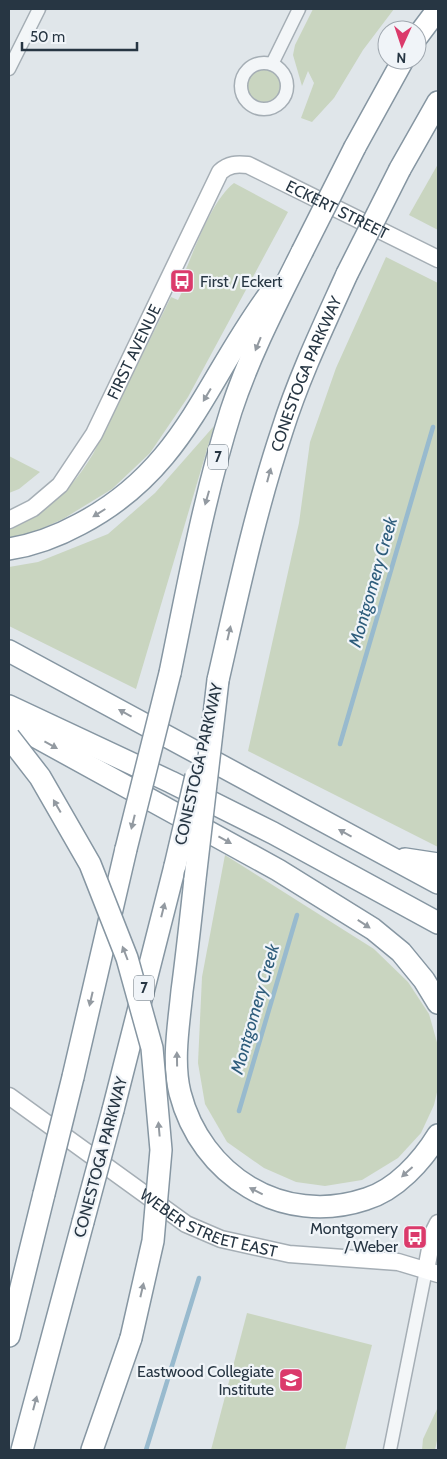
<svg xmlns="http://www.w3.org/2000/svg" width="447" height="1459" font-family="Cabin,sans-serif">
<style>
.green{fill:#c9d5c0}
.lines{fill:none;stroke-linecap:round;stroke-linejoin:round}
.stream{stroke:#98bace;stroke-width:4.5}
.street-casing{stroke:#a5aeb5;stroke-width:15}
.secondary-casing{stroke:#a5aeb5;stroke-width:19}
.highway-casing{stroke:#8696a2;stroke-width:24}
.street{stroke:#f3f6f8;stroke-width:12}
.secondary{stroke:#fff;stroke-width:16}
.highway{stroke:#fff;stroke-width:21}
.highway-bridge-casing{stroke:#8696a2;stroke-width:24;stroke-linecap:butt}
.highway-bridge{stroke:#fff;stroke-width:21}
.oneway{fill:#939aa1}
.labels{text-anchor:middle;stroke-width:4.5;stroke-linejoin:round;paint-order:stroke}
.shield{fill:#f0f4f8;stroke:#636f79;stroke-width:1}
.shield-label{font-size:15px;font-weight:bold;fill:#273643}
.street-label{font-size:16px;fill:#273643;stroke:#f0f4f8}
.poi-label{font-size:16px;fill:#273643;stroke:#f0f4f8;text-anchor:end}
.water-label{font-size:18px;font-style:italic;fill:#2d5c7b;stroke:#f0f4f8}
</style>
<rect width="100%" height="100%" fill="#e0e6ea"/>
<!-- green -->
<g class="green">
<path d="M313 9H394L363 50 334 98 312 122 301 118 314 83 308 71 302 86 293 55 295 45Z"/>
<circle cx="265" cy="86" r="18"/>
<path d="M438 164V230L409 215Z"/>
<path d="M234 183 288 212 188 397 150 453 112 489 63 519 23 537 9 540V528C47 515 73 487 93 454L171 297 178 300 188 280 183 276C195 249 211 201 234 183Z"/>
<path d="M386 257 438 283V847L248 751 299 523 310 442 336 368Z"/>
<path d="M214 426 136 689 9 626V567L38 562 108 534 155 493Z"/>
<path d="M9 456 40 472 19 489 9 493Z"/>
<path d="M225 855 374 949 408 982 429 1014 438 1046V1088L434 1105 421 1133 398 1158 362 1180 325 1186 296 1182 264 1168 227 1142 205 1104 198 1063 202 977Z"/>
<path d="M247 1313 372 1345 345 1450H211Z"/>
<path d="M438 1407V1436L435 1450H422L423 1439Z"/>
</g>
<g class="lines">
<!-- stream -->
<g class="stream">
<path d="M340 744 433 427"/>
<path d="M239 1111 297 915"/>
<path d="M146 1450 199 1278"/>
</g>
<defs>
<g id="street">
<circle cx="264" cy="86" r="23"/>
<path d="M272 64 299 9"/>
<path d="M9 69 39 9"/>
<path d="M390 1450 426 1270"/>
</g>
<g id="secondary">
<path id="s1" d="M9 520 33 508 60 485 94 434 220 172C229 164 236 164 248 165L438 259"/>
<path id="s2" d="M9 1096 186 1224 221 1239 289 1254 398 1262 438 1274"/>
<path d="M426 1270 433 1233 438 1223"/>
</g>
<g id="highway">
<path d="M417 37 438 9"/>
<path d="M355 147 403 60"/>
<path d="M400 169 438 102"/>
<path d="M9 549C34 545 58 536 80 524 185 469 205 380 271 292"/>
<path d="M9 651 438 883"/>
<path d="M170 673C188 585 204 497 231 411 249 356 276 304 302 252"/>
<path id="s3" d="M218 680C237 597 255 512 282 431 299 377 324 325 347 274"/>
<path d="M9 706 171 782 273 833 438 923"/>
<path d="M9 722 278 870 373 929 401 952 424 980 438 1003"/>
<path d="M405 859 438 864"/>
<path d="M195 879C191 916 187 954 182 991 179 1023 172 1061 180 1093 201 1175 282 1227 366 1199 396 1190 422 1161 438 1135"/>
<path d="M73 1077 126 849"/>
<path d="M113 1110 175 866"/>
<path d="M9 1336 44 1194"/>
<path d="M22 1450 83 1222"/>
<path d="M92 1450 131 1338"/>
</g>
</defs>
<!-- street casing -->
<use href="#street" class="street-casing"/>
<!-- secondary casing -->
<use href="#secondary" class="secondary-casing"/>
<!-- highway casing -->
<use href="#highway" class="highway-casing"/>
<!-- street -->
<use href="#street" class="street"/>
<!-- secondary -->
<use href="#secondary" class="secondary"/>
<!-- highway -->
<use href="#highway" class="highway"/>
<defs>
<g id="highway-bridge">
<path d="M302 252 355 147"/>
<path d="M347 274 400 169"/>
<path d="M9 737 40 777 90 864 127 958 152 1048 161 1150 153 1241 131 1338"/>
<path d="M126 849 170 673"/>
<path d="M175 866 196 776"/>
<path d="M195 879 218 680"/>
<path d="M44 1194 73 1077"/>
<path d="M83 1222 113 1110"/>
</g>
</defs>
<!-- highway-bridge casing -->
<use href="#highway-bridge" class="highway-bridge-casing"/>
<!-- highway-bridge -->
<use href="#highway-bridge" class="highway-bridge"/>
</g>
<!-- one-way arrows -->
<defs><path id="oneway-solid" d="M-6-.8H1V-3.2L6.5 0L1 3.2V.8H-6Z" transform="scale(1.25)"/></defs>
<g class="oneway">
<use href="#oneway-solid" transform="translate(258 344) rotate(112)"/>
<use href="#oneway-solid" transform="translate(207 395) rotate(121)"/>
<use href="#oneway-solid" transform="translate(269 475) rotate(-75)"/>
<use href="#oneway-solid" transform="translate(207 498) rotate(106)"/>
<use href="#oneway-solid" transform="translate(99 513) rotate(148)"/>
<use href="#oneway-solid" transform="translate(229 633) rotate(-77)"/>
<use href="#oneway-solid" transform="translate(125 713) rotate(-151)"/>
<use href="#oneway-solid" transform="translate(51 745) rotate(29)"/>
<use href="#oneway-solid" transform="translate(57 806) rotate(-120)"/>
<use href="#oneway-solid" transform="translate(133 822) rotate(104)"/>
<use href="#oneway-solid" transform="translate(345 833) rotate(-151)"/>
<use href="#oneway-solid" transform="translate(225 840) rotate(29)"/>
<use href="#oneway-solid" transform="translate(163 910) rotate(-76)"/>
<use href="#oneway-solid" transform="translate(364 924) rotate(33)"/>
<use href="#oneway-solid" transform="translate(125 953) rotate(-111)"/>
<use href="#oneway-solid" transform="translate(91 999) rotate(103)"/>
<use href="#oneway-solid" transform="translate(177 1059) rotate(-91)"/>
<use href="#oneway-solid" transform="translate(159 1129) rotate(-95)"/>
<use href="#oneway-solid" transform="translate(407 1172) rotate(138)"/>
<use href="#oneway-solid" transform="translate(256 1191) rotate(-153)"/>
<use href="#oneway-solid" transform="translate(142 1290) rotate(-77)"/>
<use href="#oneway-solid" transform="translate(35 1403) rotate(-75)"/>
</g>
<!-- icons -->
<defs>
<symbol id="bus-square" viewBox="-11 -11 22 22"><rect x="-9" y="-9" width="18" height="18" rx="4" fill="#db3a6b" stroke="#f0f4f8"/><path d="M-5-6H5V4H4V6H2V4H-2V6H-4V4H-5ZM-3.5-4V0h7V-4ZM-3.5 1.2v1.5H-2V1.2ZM2 1.2v1.5H3.5V1.2Z" fill="#fff"/></symbol>
<symbol id="school-square" viewBox="-11 -11 22 22"><rect x="-9" y="-9" width="18" height="18" rx="4" fill="#db3a6b" stroke="#f0f4f8"/><path d="M0-5L7-2L0 1L-7-2ZM-4 1L0 2.5L4 1V4Q0 6-4 4Z" fill="#fff"/></symbol>
</defs>
<g fill-rule="evenodd">
<use href="#bus-square" x="168" y="267" width="28" height="28"/>
<use href="#bus-square" x="401" y="1223" width="28" height="28"/>
<use href="#school-square" x="277" y="1366" width="28" height="28"/>
</g>
<g class="labels">
<!-- shield labels -->
<g class="shield">
<rect x="208" y="444.5" width="20" height="25" rx="4"/>
<rect x="134" y="975.5" width="20" height="25" rx="4"/>
</g>
<g class="shield-label">
<text x="218" y="462">7</text>
<text x="144" y="993">7</text>
</g>
<!-- street labels -->
<g class="street-label">
<text dy="6" stroke="none"><textPath href="#s1" startOffset="544">ECKERT STREET</textPath></text>
<text dy="6" stroke="none"><textPath href="#s1" startOffset="215">FIRST AVENUE</textPath></text>
<text dy="6" stroke="none"><textPath href="#s3" startOffset="319">CONESTOGA PARKWAY</textPath></text>
<text transform="translate(198 764) rotate(-77)" y="6">CONESTOGA PARKWAY</text>
<text transform="translate(100 1157) rotate(-75)" y="6">CONESTOGA PARKWAY</text>
<text dy="6" stroke="none"><textPath href="#s2" startOffset="239">WEBER STREET EAST</textPath></text>
</g>
<!-- poi labels -->
<g class="poi-label">
<text x="200" y="287" text-anchor="start">First / Eckert</text>
<text x="398" y="1234">Montgomery<tspan x="398" dy="18">/ Weber</tspan></text>
<text x="274" y="1377">Eastwood Collegiate<tspan x="274" dy="18">Institute</tspan></text>
</g>
<!-- water labels -->
<g class="water-label">
<text transform="translate(373 582) rotate(-74)" y="6">Montgomery Creek</text>
<text transform="translate(255 1009) rotate(-74)" y="6">Montgomery Creek</text>
</g>
</g>
<!-- border -->
<rect width="447" height="1459" fill="none" stroke="#273643" stroke-width="20"/>
<!-- north arrow -->
<g transform="translate(402 45) rotate(183)"><circle r="24" fill="#f0f4f8" stroke="#a0a8b0"/>
<path d="M0-4L9 19L0 12L-9 19Z" fill="#db3a6b"/>
<text y="-8" font-size="14" font-weight="bold" text-anchor="middle" fill="#273643">N</text>
</g>
<!-- scale -->
<path d="M22 42v8h115v-8" fill="none" stroke="#273643" stroke-width="2.5"/>
<text x="30" y="42" font-size="15" fill="#273643" stroke="#f0f4f8" stroke-width="4" paint-order="stroke">50 m</text>
</svg>
